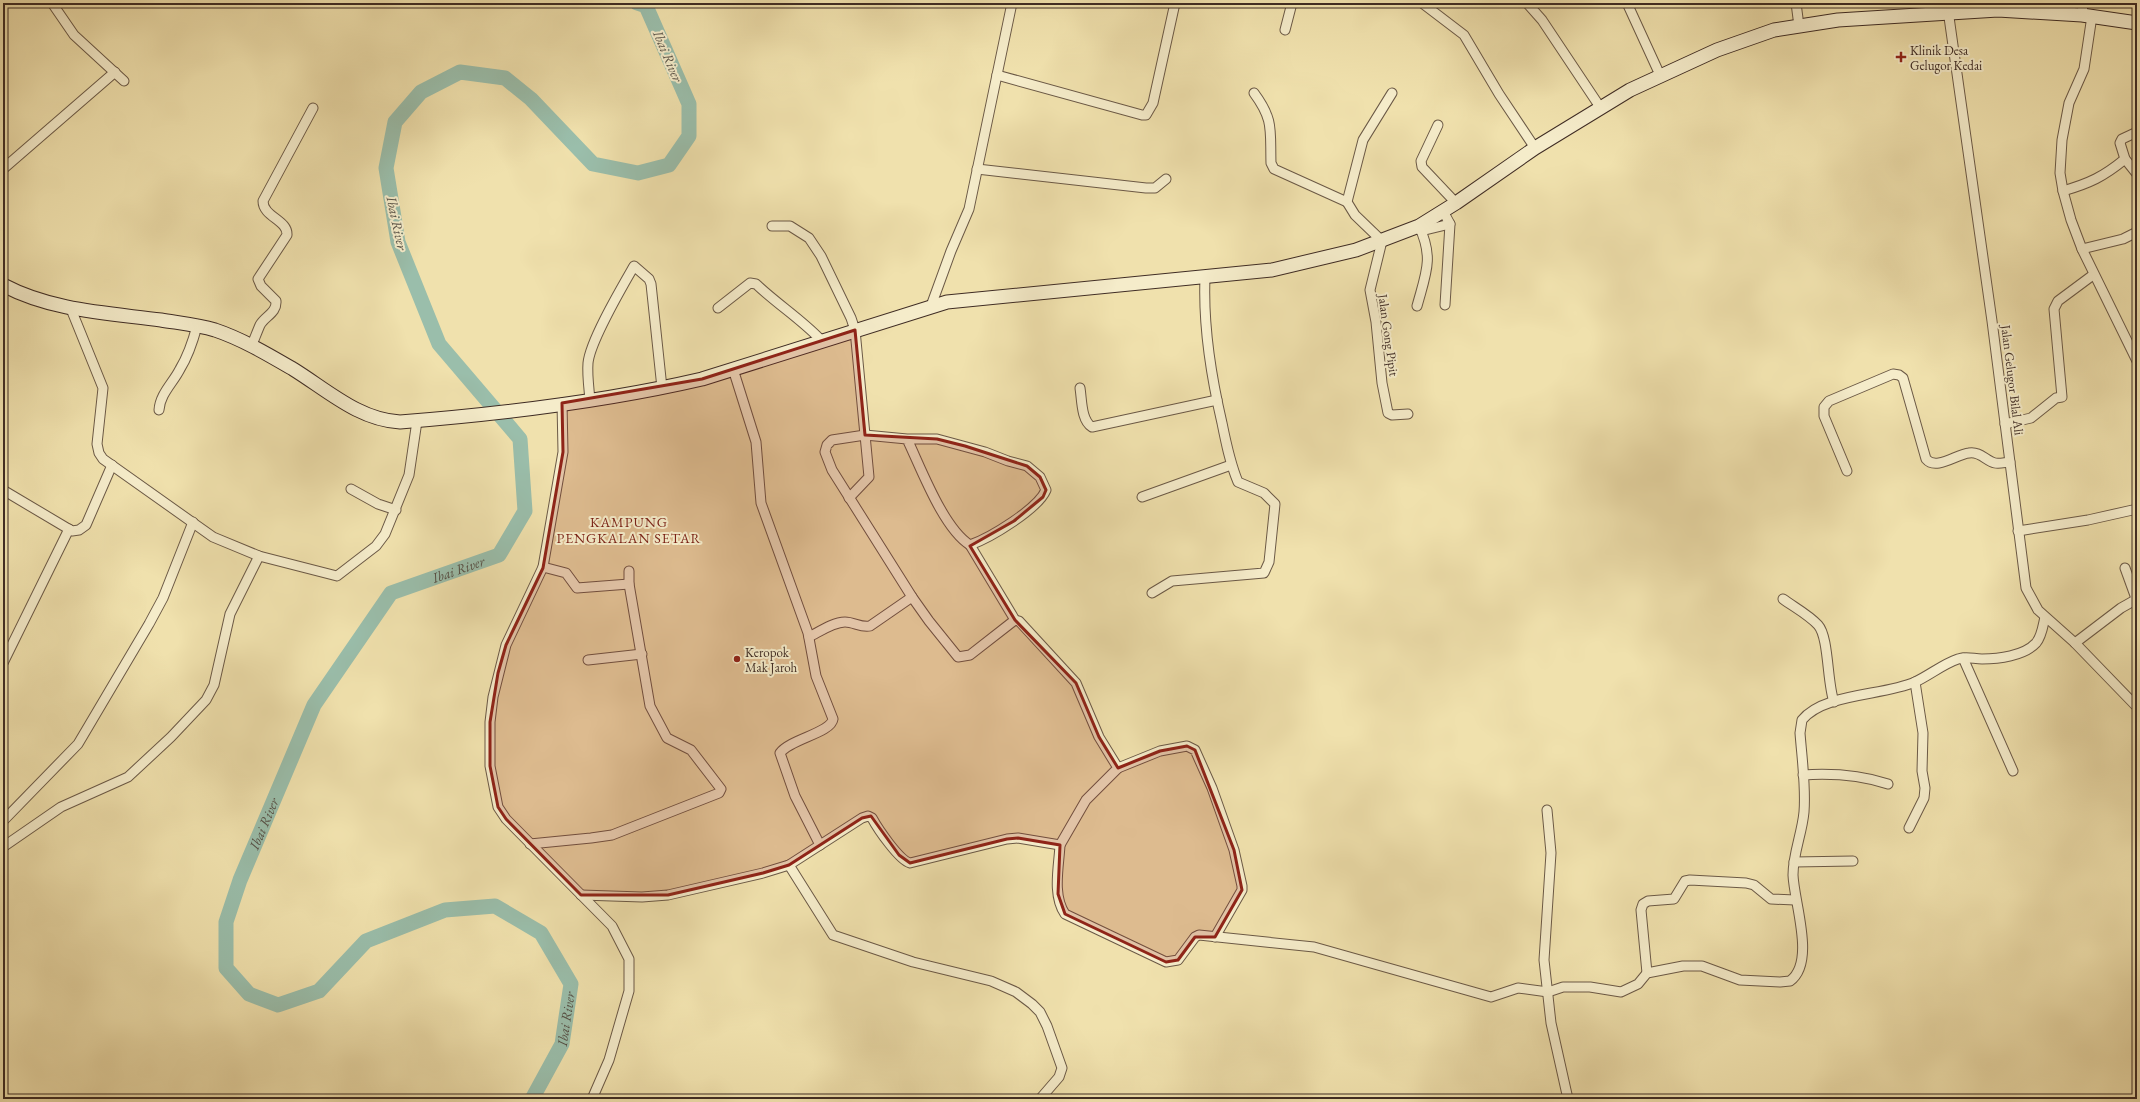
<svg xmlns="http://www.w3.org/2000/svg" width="2140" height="1102" font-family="'EB Garamond',serif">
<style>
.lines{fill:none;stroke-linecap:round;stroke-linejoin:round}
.river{stroke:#9abeab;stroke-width:15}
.street-casing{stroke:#6b5946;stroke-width:11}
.secondary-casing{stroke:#3f2c24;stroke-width:15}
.street{stroke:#f5ecca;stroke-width:9}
.secondary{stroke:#f5ecca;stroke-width:13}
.marked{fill:#8f2418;fill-opacity:0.2;stroke:#8f2418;stroke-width:3;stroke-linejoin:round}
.poi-dot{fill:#8f2418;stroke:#f5ecca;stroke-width:1.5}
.labels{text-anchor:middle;stroke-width:4;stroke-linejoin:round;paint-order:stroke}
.poi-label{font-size:13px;fill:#3f2c24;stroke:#f5ecca;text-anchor:start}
.street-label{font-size:13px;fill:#3f2c24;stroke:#f5ecca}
.water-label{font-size:14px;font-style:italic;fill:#565046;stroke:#f5ecca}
.neighbourhood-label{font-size:14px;letter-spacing:1px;fill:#7a1f14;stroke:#f5ecca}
</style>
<rect width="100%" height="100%" fill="#f0e1ad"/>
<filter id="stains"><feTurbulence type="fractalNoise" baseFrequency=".005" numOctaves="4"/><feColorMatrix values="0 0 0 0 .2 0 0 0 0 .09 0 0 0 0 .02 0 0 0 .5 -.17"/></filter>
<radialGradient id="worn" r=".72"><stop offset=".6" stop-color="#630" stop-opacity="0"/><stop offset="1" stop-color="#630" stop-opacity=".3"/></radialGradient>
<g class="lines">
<!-- river -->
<path class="river" id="s1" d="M532 1099 562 1044 571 984 541 933 495 906 445 910 366 941 319 991 278 1005 249 994 226 968V922L240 880 314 705 391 593 499 555 525 511 520 439 439 344 398 242 386 168 395 122 421 92 460 72 505 78 531 99 593 164 638 173 669 165 689 136V104L646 6 637 3"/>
<defs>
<g id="street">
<path d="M52 3 74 35 124 81"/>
<path d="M1422 3 1464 35 1499 94 1535 148"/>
<path d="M1527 3 1542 20 1600 107"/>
<path d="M1627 3 1660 75"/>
<path d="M1796 3 1799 26"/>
<path d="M1947 3 1992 321 2026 588 2038 610 2075 643 2137 707"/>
<path d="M2082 15 2083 3"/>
<path d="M2092 16 2084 69 2069 103 2062 140 2060 173 2063 191 2071 220 2082 249 2137 361"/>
<path d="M1285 30 1292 3"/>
<path d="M997 75 1142 115H1146L1153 103 1175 3"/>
<path d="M1254 93C1274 120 1270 130 1271 163L1274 169 1347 202"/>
<path d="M1392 93 1363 140 1347 202 1355 215 1382 241 1370 290 1376 322 1382 383 1388 413 1392 415 1408 414"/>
<path d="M1438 125 1421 161 1422 167 1456 203"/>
<path d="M2137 132 2122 139 2120 143 2125 159 2137 174"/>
<path d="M3 169 115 72"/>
<path d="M977 169 1146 188H1155L1166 179"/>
<path d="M2063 191C2090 183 2103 177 2125 159"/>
<path d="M1443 211 1450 224 1445 305"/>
<path d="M772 226H790L809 238 821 256 851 318 855 330 869 477 849 498"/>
<path d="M1421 231 1450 224"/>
<path d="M2082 249 2123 239 2137 232"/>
<path d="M931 306 951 251 969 209 1012 3"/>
<path d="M1417 306C1426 273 1434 258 1419 226"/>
<path d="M718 308 750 283 756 284C777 304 801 319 821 340"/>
<path d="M71 309 103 388 97 444 99 453 103 459 213 537 259 556 337 576 376 546 385 534 409 475 417 421"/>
<path d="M251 347C254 340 257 332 260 325 265 316 277 313 276 301L261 286 258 279 287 235C288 220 263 217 263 201L313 108"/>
<path d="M733 369 756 442 761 503 808 633 816 676 833 719C831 733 790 739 780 753L795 796 820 845"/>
<path d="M1080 388C1082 400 1081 420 1092 427L1217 400"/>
<path d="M590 400C589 388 587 375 588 363 590 341 622 287 634 266L649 279 651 284 662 388"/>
<path d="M562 403 563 452 543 567 506 645 493 697 490 722V766L498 807 506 819 612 926 629 959V991L609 1060 592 1099"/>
<path d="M159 410C160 394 173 383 180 369 188 356 193 341 197 326"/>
<path d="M2005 424 2031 418 2056 398 2062 397 2054 309 2058 301 2093 275"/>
<path d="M1847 471 1824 416V407L1829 401 1893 374 1899 375 1903 378 1926 459C1936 471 1957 454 1969 453 1980 451 1986 461 1995 463 2000 464 2006 462 2010 462"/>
<path d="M351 489 378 504 396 510"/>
<path d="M3 490 72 531 79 530 86 525 112 465"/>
<path d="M1142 497 1231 465"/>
<path d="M2018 531 2088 520 2137 509"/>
<path d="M970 545 1015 620"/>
<path d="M543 567 566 573 577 588 629 584"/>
<path d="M2125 568 2137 601"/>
<path d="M1152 593 1172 581 1264 573 1269 562 1275 504 1264 493 1238 482C1230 463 1226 443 1222 423 1211 376 1203 327 1205 278"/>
<path d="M1783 599C1794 607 1809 615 1818 625 1829 637 1827 683 1834 702"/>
<path d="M809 637C819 632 833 622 845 622 854 622 861 628 870 626L912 597"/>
<path d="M2075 643 2121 608 2137 599"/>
<path d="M1963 658 2013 771"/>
<path d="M588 660 642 654"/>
<path d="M3 663 69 529"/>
<path d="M1118 768 1160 751 1187 746 1195 750 1212 788 1234 850 1242 886V890L1215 937"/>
<path d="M1803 775C1833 773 1860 775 1888 784"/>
<path d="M1547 810 1551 853 1544 960 1551 1023 1568 1099"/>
<path d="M3 821 78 744 149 624 163 598 193 522"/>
<path d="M1909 828 1924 798 1925 788 1922 771 1923 733 1915 682"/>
<path d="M530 844 591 838 612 835 719 793 721 789 691 750 667 738 650 706 629 584V571"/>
<path d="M1060 845C1059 866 1052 895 1065 914L1166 962 1178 960 1195 937 1199 935 1314 947 1491 997 1518 988 1548 992 1563 987H1590L1621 992 1638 984 1647 973 1683 966H1702L1740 980 1780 982 1790 981C1816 962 1794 903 1793 875 1793 853 1802 834 1804 812 1806 787 1802 759 1800 733L1802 720C1824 693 1883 696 1915 682 1930 675 1943 664 1958 659 1965 656 1974 659 1982 659 1998 659 2024 656 2036 643 2042 636 2043 625 2045 617"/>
<path d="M3 847 61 807 128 777 171 737 206 700 214 685 230 614 259 556"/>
<path d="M1794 862 1853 861"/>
<path d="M789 865 833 935 913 962 991 981 1016 992 1032 1004 1040 1012 1047 1026 1062 1068 1059 1077 1040 1099"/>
<path d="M581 895 642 897 668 895 763 873 789 865 862 818 868 816 872 818C878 829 899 860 910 863L1007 839 1018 838 1060 845 1086 800 1118 768 1099 737 1076 683 1019 621 1015 620 1011 623 970 655 958 657 929 621 912 597 832 470 825 452 827 445 832 440 865 435 907 439H937L985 452 1008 461 1027 466 1040 477 1046 490C1038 509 990 538 970 545 943 528 921 468 907 439"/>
<path d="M1647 973 1641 910 1643 904 1648 901 1674 899 1685 881 1690 880 1746 883 1754 885 1771 899 1795 900"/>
</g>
<path id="secondary" d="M3 285C52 311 108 313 161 320 179 323 198 325 215 330 242 339 269 355 293 369 327 390 359 420 400 422 501 414 603 402 702 379L947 302 1272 270 1356 250 1419 226 1456 203 1535 148 1630 90 1717 50 1774 30 1838 20 1998 10 2082 15 2137 23"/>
</defs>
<!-- street casing -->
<use href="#street" class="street-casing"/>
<!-- secondary casing -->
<use href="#secondary" class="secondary-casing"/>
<!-- street -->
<use href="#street" class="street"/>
<!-- secondary -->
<use href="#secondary" class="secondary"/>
</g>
<!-- marked area -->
<path class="marked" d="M855 330 865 435 937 439 965 446 1027 466 1040 477 1046 490 1043 497 1014 521 970 546 1015 620 1076 683 1099 737 1118 768 1160 751 1187 746 1195 750 1234 850 1242 890 1215 937H1195L1178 960 1166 962 1065 914 1058 894 1060 845 1018 838 1007 839 910 863 899 855 871 816 862 818 789 865 763 873 668 895H581L506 819 498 807 490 766V722L498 673 506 645 543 568 563 452 562 403 702 379Z"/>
<!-- markers -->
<g class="poi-dot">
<path d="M1899 51h4v4h4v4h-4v4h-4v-4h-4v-4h4z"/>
<circle cx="737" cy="659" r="4"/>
</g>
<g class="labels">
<!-- poi labels -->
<g class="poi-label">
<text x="1910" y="55">Klinik Desa<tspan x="1910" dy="15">Gelugor Kedai</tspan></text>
<text x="745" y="657">Keropok<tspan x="745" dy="15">Mak Jaroh</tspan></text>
</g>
<!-- street labels -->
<g class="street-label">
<text transform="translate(1389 335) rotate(82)" y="5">Jalan Gong Pipit</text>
<text transform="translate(2013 380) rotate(83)" y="5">Jalan Gelugor Bilal Ali</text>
</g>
<!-- water labels -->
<g class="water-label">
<text transform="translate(668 56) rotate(67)" y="5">Ibai River</text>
<text transform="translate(397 223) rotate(78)" y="5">Ibai River</text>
<text dy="5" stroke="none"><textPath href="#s1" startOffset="1036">Ibai River</textPath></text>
<text dy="5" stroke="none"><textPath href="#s1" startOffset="700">Ibai River</textPath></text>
<text dy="5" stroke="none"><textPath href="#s1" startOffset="88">Ibai River</textPath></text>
</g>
<!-- neighbourhood labels -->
<g class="neighbourhood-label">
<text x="629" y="527">KAMPUNG<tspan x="629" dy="16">PENGKALAN SETAR</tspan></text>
</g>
</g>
<!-- margin -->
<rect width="2140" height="1102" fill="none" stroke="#f0e1ad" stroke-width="16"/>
<rect x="4" y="4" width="2132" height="1094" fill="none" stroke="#3f2c24" stroke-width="2"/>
<rect x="8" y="8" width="2124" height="1086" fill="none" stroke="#3f2c24"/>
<rect width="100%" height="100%" filter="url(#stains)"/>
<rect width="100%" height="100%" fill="url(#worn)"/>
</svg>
